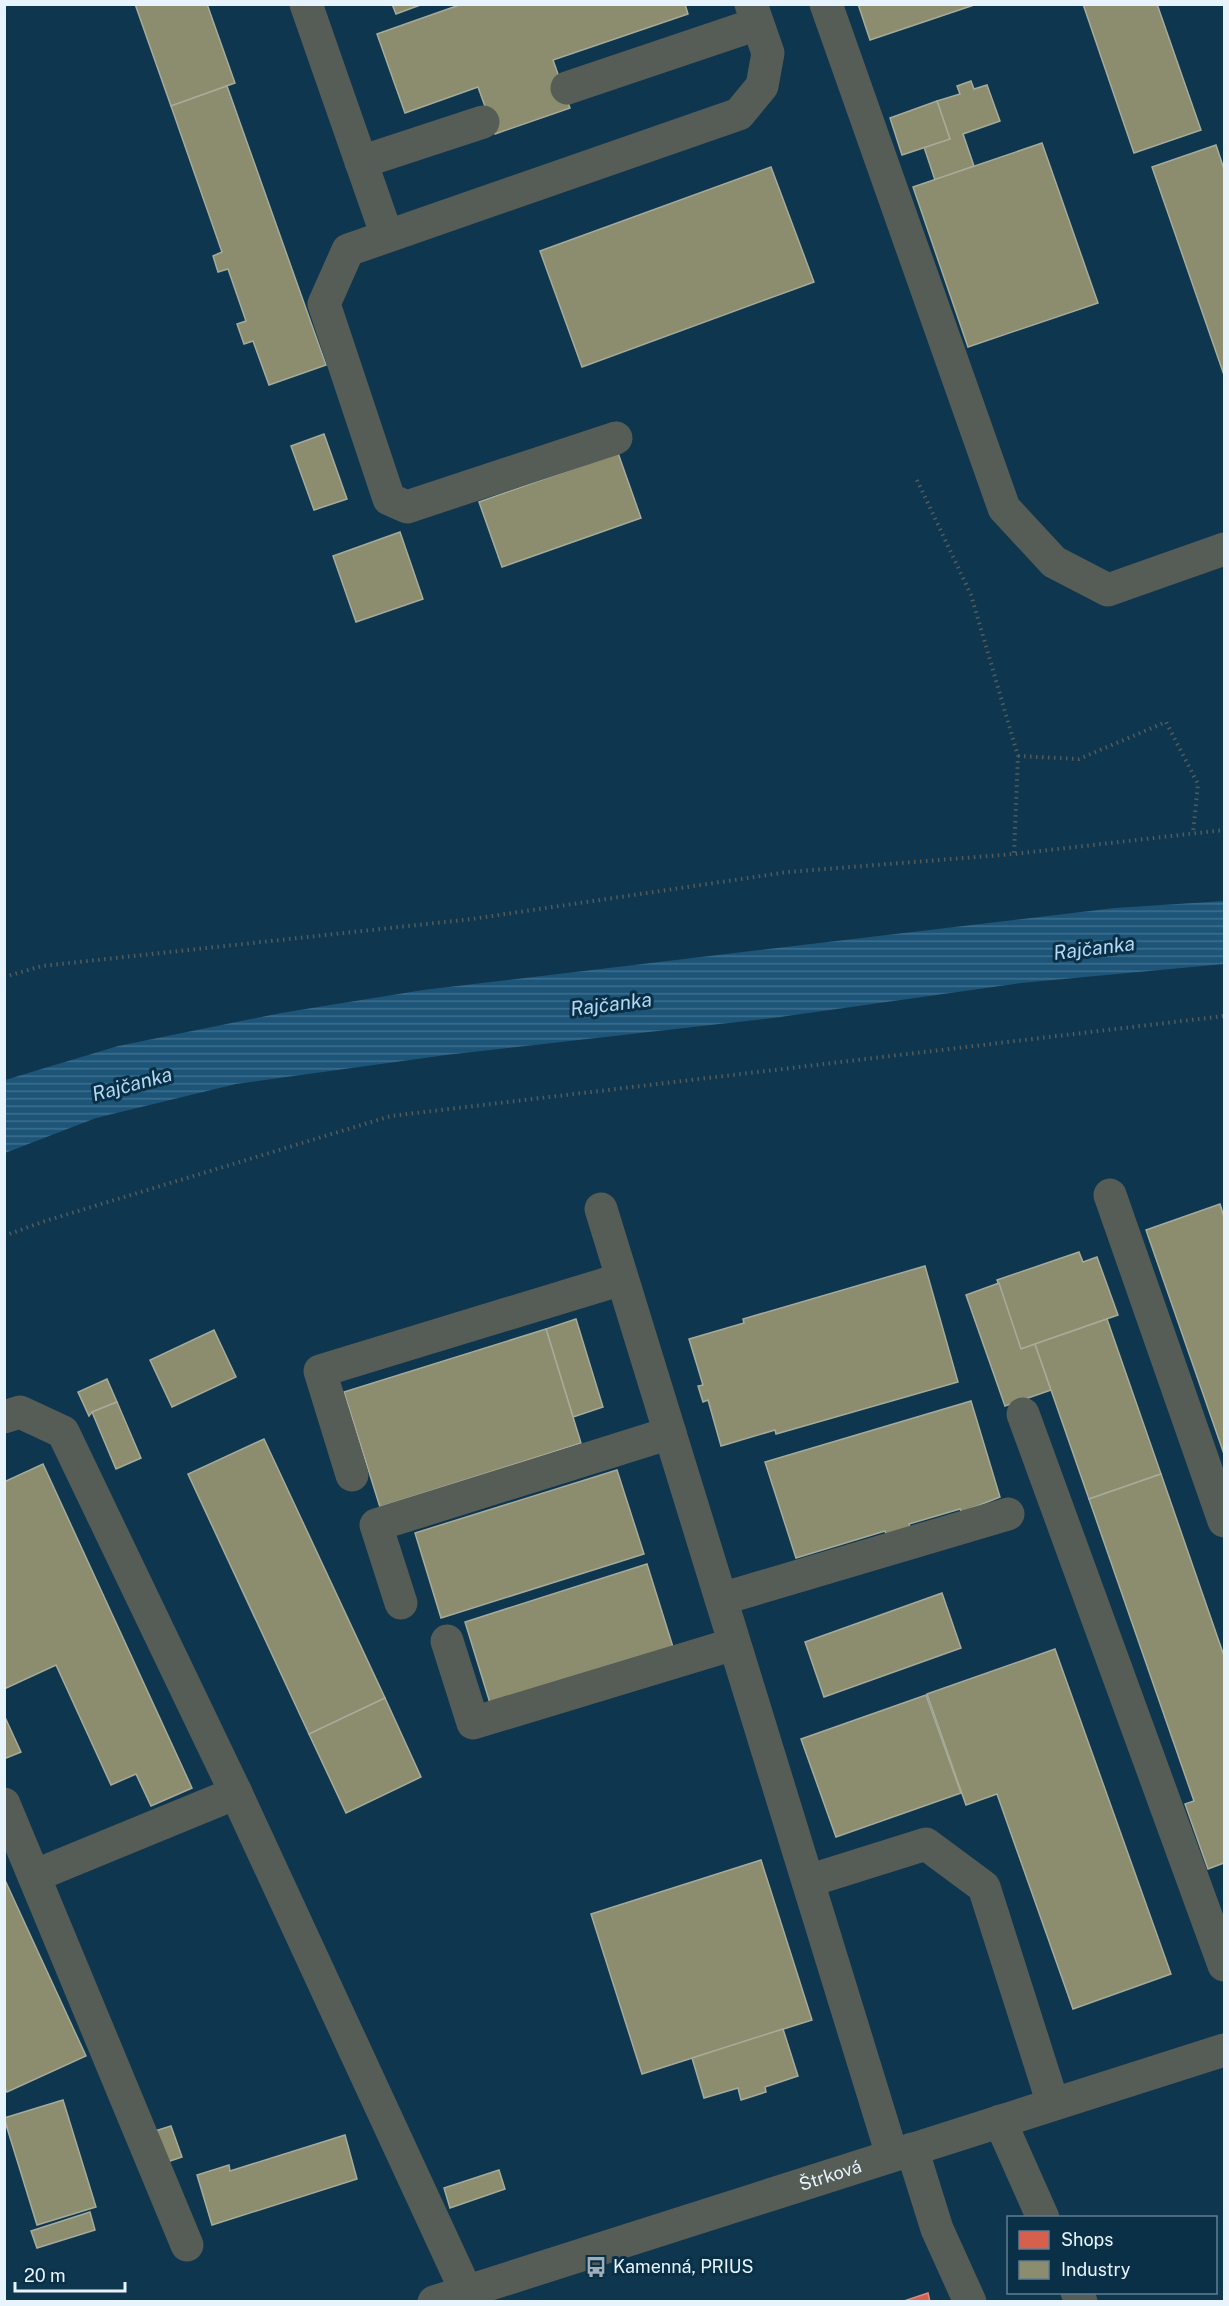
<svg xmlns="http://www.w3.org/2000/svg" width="1229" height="2306" font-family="'Public Sans',sans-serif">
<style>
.built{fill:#0e364e;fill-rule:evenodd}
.water{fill:url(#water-rules)}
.shops{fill:#d6604d;stroke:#db8c82;stroke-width:1.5}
.industry{fill:#8c8c6e;stroke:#a7ab99;stroke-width:1.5}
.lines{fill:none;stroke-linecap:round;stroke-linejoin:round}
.path{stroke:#545c5b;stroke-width:4;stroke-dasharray:1.5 4.5;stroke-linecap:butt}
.minor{stroke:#565c56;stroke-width:33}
.labels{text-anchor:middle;stroke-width:6;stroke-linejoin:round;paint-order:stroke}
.street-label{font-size:18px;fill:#e7f4fe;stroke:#0a3047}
.poi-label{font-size:18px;fill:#e7f4fe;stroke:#0a3047;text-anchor:start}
.water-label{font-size:20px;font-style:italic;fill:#b4d9f5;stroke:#0a3047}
</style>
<defs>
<pattern id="water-rules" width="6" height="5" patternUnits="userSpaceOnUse" patternTransform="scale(1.5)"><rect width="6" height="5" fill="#1d5579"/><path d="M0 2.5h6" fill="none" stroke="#3e6e8d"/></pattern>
</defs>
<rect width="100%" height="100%" fill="#182c39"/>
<!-- built -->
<path class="built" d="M5 5H1224V2301L5 2302ZM1008 2218H1216V2292H1008Z"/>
<!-- water -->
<path class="water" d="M1224 901V964L1021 983 773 1018 446 1055 236 1084 96 1118 5 1153V1080L118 1046 281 1013 423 990 1115 908Z"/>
<!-- shops -->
<path class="shops" d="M928 2293 930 2302H901Z"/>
<!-- industry -->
<g class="industry">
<path d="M135 4H207L235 83 171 106Z"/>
<path d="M392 4H423L396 14Z"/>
<path d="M462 4H685L688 14 553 60 570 108 495 134 478 87 405 113 377 34Z"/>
<path d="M858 4H977L870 40Z"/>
<path d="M1083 4H1157L1201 130 1134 153Z"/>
<path d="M971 81 974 89 987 85 1000 121 963 134 974 166 935 180 924 147 950 139 937 101 960 94 957 86Z"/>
<path d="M227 86 326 365 269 385 253 341 244 344 237 324 246 321 228 269 218 272 213 256 222 252 171 106Z"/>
<path d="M937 101 950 139 902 155 890 118Z"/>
<path d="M1042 143 1098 303 968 347 913 187Z"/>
<path d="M1216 145 1224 169V375L1152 167Z"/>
<path d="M771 167 814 282 582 367 540 251Z"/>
<path d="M324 434 347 499 314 510 291 446Z"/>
<path d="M618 453 641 518 502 567 479 502Z"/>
<path d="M400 532 423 599 356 622 333 556Z"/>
<path d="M1220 1204 1224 1217V1454L1146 1230Z"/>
<path d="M1079 1252 1083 1262 1097 1257 1118 1315 1021 1349 997 1280Z"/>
<path d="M925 1266 958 1382 776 1434 775 1430 721 1446 708 1400 703 1402 698 1386 703 1385 689 1339 744 1323 743 1319Z"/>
<path d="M999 1283 1021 1349 1035 1344 1051 1390 1005 1406 966 1295Z"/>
<path d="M576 1319 603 1407 573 1417 546 1329Z"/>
<path d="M1107 1319 1161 1474 1089 1499 1035 1344Z"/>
<path d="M546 1329 581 1443 380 1507 344 1392Z"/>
<path d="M214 1330 236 1377 172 1407 150 1360Z"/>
<path d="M107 1379 117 1402 92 1412 89 1416 78 1392Z"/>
<path d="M971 1401 1000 1497 962 1512 960 1509 909 1524 910 1527 886 1534 885 1531 796 1558 765 1462Z"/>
<path d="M117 1402 141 1458 116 1469 92 1412Z"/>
<path d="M264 1439 385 1698 309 1734 188 1474Z"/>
<path d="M43 1464 192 1788 151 1806 136 1774 111 1785 56 1665 4 1689V1482Z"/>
<path d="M617 1470 644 1554 441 1618 415 1533Z"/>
<path d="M1161 1474 1224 1656V1863L1208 1869 1185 1804 1194 1801 1089 1499Z"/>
<path d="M647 1564 673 1647 490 1703 465 1622Z"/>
<path d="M942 1593 961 1648 824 1697 805 1642Z"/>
<path d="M1055 1649 1171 1974 1073 2009 997 1794 966 1805 927 1694Z"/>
<path d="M926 1695 961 1793 836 1837 801 1739Z"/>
<path d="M385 1698 421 1777 346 1813 309 1734Z"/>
<path d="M4 1715 21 1752 4 1759Z"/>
<path d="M761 1860 812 2020 642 2074 591 1914Z"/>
<path d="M4 1878 86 2056 7 2092 4 2086Z"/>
<path d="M783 2029 798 2076 765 2087 766 2092 741 2100 738 2088 704 2098 692 2058Z"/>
<path d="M63 2100 96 2207 37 2225 4 2118Z"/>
<path d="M171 2126 182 2157 167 2162 155 2131Z"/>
<path d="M345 2135 357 2179 212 2225 197 2175 229 2165 230 2171Z"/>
<path d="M499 2170 505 2189 450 2208 444 2188Z"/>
<path d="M90 2212 95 2230 37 2248 31 2231Z"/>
</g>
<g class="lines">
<!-- path -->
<g class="path">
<path d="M917 480 971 595 1018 756 1014 854"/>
<path d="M1018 756 1079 759 1166 722 1198 784 1193 833"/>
<path d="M4 977 42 966 472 919 788 872 1014 854 1224 830"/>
<path d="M4 1236 42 1222 391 1116 1224 1016"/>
</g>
<!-- minor -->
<g class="minor">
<path d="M306 4 387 236"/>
<path d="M826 4 1004 508 1054 562 1108 590 1224 549"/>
<path d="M567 88 757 24"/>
<path d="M361 162 483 122"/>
<path d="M616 438 407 507 389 499 324 304 348 250 739 114 762 86 768 53 751 4"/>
<path d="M1110 1195 1224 1521"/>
<path d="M601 1209 892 2155"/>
<path d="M1023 1414 1224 1965"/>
<path d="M4 1417 20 1412 63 1432 236 1793 466 2291"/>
<path d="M352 1475 320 1371 622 1279"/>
<path d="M721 1599 1008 1514"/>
<path d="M401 1603 376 1525 670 1433"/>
<path d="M447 1641 473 1723 734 1644"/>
<path d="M4 1804 187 2245"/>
<path d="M34 1876 236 1793"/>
<path d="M808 1881 926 1844 984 1887 1053 2104"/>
<path d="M1000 2121 1043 2218"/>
<path d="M912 2149 937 2229 970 2302"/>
<path d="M1077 2292 1081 2302"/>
<path id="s1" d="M434 2302 1224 2050"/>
</g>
</g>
<!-- icons -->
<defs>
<symbol id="bus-bare" viewBox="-9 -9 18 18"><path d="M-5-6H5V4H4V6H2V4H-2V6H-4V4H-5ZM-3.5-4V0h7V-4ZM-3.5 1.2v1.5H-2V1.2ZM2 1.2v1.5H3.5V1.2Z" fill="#9faeb9" stroke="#0a3047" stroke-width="2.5" paint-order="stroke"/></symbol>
</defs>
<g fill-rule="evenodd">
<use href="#bus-bare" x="581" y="2252" width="30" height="30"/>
</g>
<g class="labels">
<!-- street labels -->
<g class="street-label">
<text dy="6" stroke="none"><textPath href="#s1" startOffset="416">Štrková</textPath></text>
</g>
<!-- poi labels -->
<g class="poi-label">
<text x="613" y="2273">Kamenná, PRIUS</text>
</g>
<!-- water labels -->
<g class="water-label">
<text transform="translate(1094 948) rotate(-7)" y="7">Rajčanka</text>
<text transform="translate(611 1004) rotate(-7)" y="7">Rajčanka</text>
<text transform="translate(132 1084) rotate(-15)" y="7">Rajčanka</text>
</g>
</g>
<!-- border -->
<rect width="1229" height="2306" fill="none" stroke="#e7f4fe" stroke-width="12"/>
<!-- legend -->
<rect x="1007" y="2216" width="210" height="78" fill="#0a3047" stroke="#627e90" stroke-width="1.5"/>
<rect x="1019" y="2231" width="30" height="18" fill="#d6604d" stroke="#627e90" stroke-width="1.5"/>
<text x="1061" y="2246" font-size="18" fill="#e7f4fe">Shops</text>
<rect x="1019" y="2261" width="30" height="18" fill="#8c8c6e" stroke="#627e90" stroke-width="1.5"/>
<text x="1061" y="2276" font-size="18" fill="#e7f4fe">Industry</text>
<!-- scale -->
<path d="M15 2282v9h110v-9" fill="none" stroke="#e7f4fe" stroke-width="3"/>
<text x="24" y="2282" font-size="18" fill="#e7f4fe" stroke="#0a3047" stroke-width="4.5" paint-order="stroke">20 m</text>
</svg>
